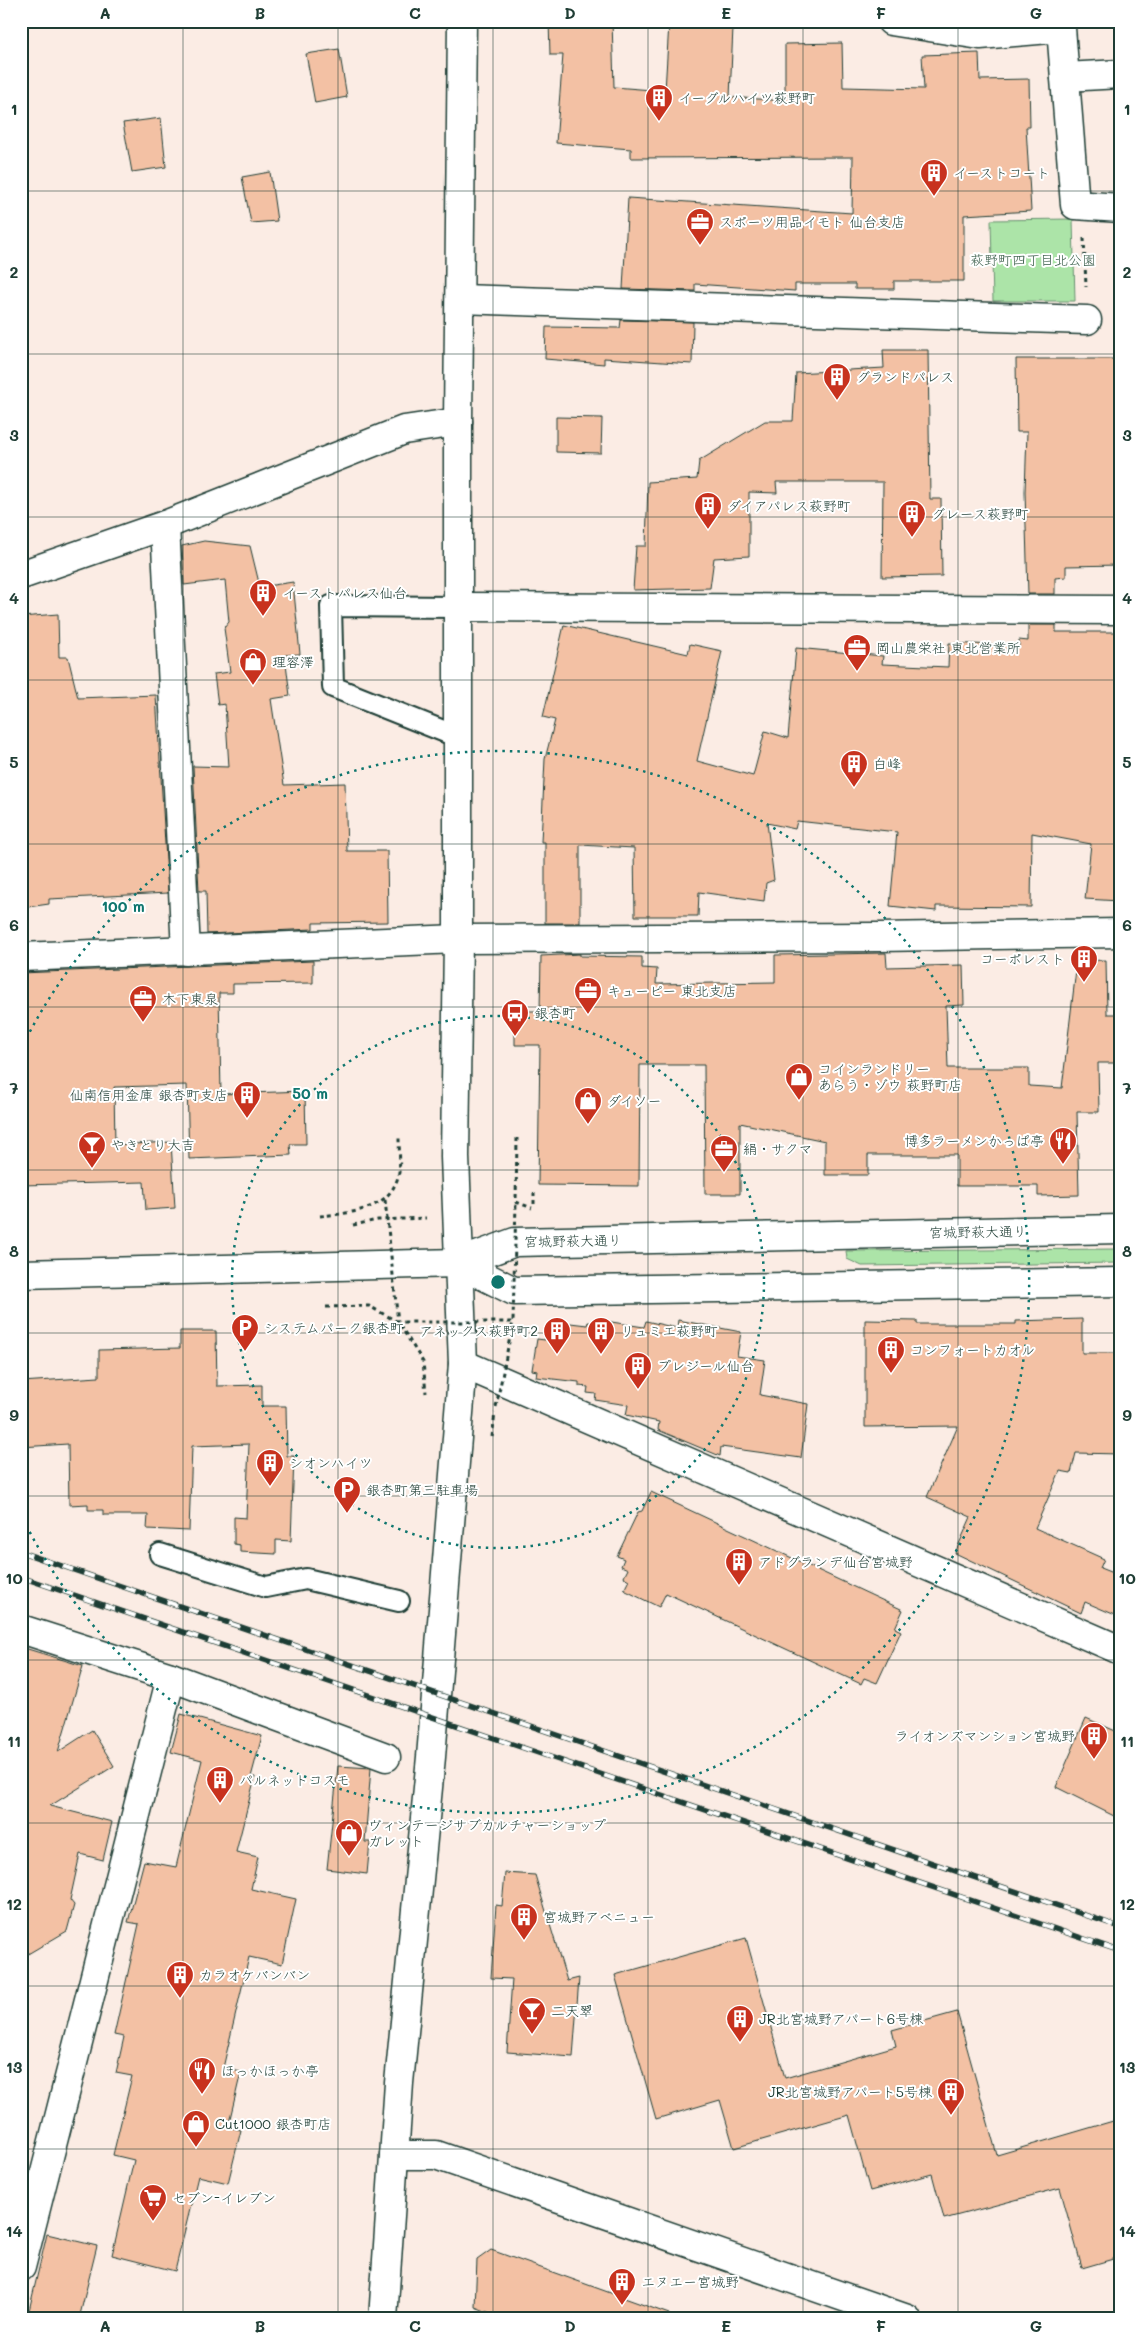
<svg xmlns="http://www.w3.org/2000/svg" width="1141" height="2340" font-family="Mali,'Klee One',sans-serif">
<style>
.green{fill:#ace4a8;stroke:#66906e}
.building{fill:#f3c1a4;stroke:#1f3d34}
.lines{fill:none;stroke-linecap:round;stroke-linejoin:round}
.service-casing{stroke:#1f3d34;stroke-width:24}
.minor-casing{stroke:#1f3d34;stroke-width:31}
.tertiary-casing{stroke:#1f3d34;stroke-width:31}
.path{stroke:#1f3d34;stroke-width:3;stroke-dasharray:4 4;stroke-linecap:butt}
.service{stroke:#fff;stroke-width:20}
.minor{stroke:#fff;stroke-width:28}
.tertiary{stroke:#fff;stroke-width:28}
.rail-casing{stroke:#1f3d34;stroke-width:5.5}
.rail{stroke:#fff;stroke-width:4;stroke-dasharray:11;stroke-linecap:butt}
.path-bridge{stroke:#1f3d34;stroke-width:3;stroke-dasharray:4 4;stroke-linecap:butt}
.grid{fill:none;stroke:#1f3d34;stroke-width:1;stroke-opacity:0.55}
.ring{fill:none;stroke:#0f766e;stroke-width:2.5;stroke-dasharray:2.5 5}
.labels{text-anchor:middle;stroke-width:4;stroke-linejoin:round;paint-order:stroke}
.poi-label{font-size:14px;fill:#1f3d34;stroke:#fff;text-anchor:start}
.park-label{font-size:14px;fill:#3b5e4b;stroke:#fff}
.street-label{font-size:14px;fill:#1f3d34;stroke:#fff}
.centre{fill:#0f766e;stroke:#fff;stroke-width:2.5}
.ring-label{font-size:15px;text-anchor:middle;font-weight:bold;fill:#0f766e;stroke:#fff;stroke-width:4;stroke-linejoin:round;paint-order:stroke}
.neatline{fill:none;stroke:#1f3d34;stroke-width:2}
.grid-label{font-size:16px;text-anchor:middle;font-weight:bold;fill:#1f3d34}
</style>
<rect width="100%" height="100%" fill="#fbece4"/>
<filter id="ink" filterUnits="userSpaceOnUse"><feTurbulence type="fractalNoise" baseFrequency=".02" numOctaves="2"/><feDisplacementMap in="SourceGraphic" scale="10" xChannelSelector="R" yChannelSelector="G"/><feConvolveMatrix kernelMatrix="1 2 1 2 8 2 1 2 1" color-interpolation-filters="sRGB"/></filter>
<g filter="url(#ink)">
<!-- green -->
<g class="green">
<path d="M1073 219 1075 301H993L991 220Z"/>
<path d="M1120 1249V1263L862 1266 847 1259 846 1251Z"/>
</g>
<!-- building -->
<g class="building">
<path d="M549 21H612L614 87 665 91 669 23 733 27 730 97 785 101V44L842 43 843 87 924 89 922 55 979 53 980 80 1029 79 1030 127H1026L1031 211 964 215V281H894V289H855V284H795V291L695 284V291L623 289 628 198 852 213 853 157 631 158V149L556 143 563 55H550Z"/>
<path d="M339 49 347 97 315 103 306 54Z"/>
<path d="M161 118 166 167 132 172 123 123Z"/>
<path d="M270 172 277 221 251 223 242 177Z"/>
<path d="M621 320 693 322 692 364 604 358V364L545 359 546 327 620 328Z"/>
<path d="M883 350H928L930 499H941L942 576 882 577 883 482H776L777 493 749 492V556L714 558 710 588 633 590 636 546H646L648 482 697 479 699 461 765 421H793L796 373 884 368Z"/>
<path d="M1016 359H1120V565L1066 566V577L1055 578V594H1028L1025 492 1027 432H1017Z"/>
<path d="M556 417 602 418 601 453 556 452Z"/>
<path d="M204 541 250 546 260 587 293 582 300 654 285 655 290 696 271 699 284 785 345 783 347 851H387L388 922 313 923V929L207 934 206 891H199L193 766 229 767 225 704 218 705 214 674 230 672 224 628 229 622 225 580 184 585 182 546Z"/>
<path d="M58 614 59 657H68L78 698 156 695 168 893 49 899V904L21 908V617Z"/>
<path d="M564 625 688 654 690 644 722 651 697 761 753 776 765 731 788 738 796 648 883 656 882 664 948 667 949 643 1019 646V640L1028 641V625H1056V632H1120V901L1085 899 1091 844 1032 833 1031 907 936 906V911L890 906 897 832 797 821 795 829 767 823 774 880 766 883 764 901 699 892 698 916H635L634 848 580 845V923H545V842H541L545 759 555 720 543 717Z"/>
<path d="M886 953 887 967 963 965 964 1005 946 1006 948 1068H1029V1086L1062 1088 1077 961 1106 960 1107 1014H1120V1063H1098L1099 1112H1077L1079 1195 1038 1196V1186H957V1155H868V1175H825V1141L740 1123V1194H705L704 1065H640L639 1186 538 1185 540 1045H515V1011H540L541 956 580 954V956L642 957V968L657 969 656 984 775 982V955Z"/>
<path d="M313 961V983L233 984V993H219L221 1094 305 1091 306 1144H290L291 1155 189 1159 187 1085 114 1087 115 1145 171 1142 175 1208 146 1210 144 1182 21 1185V973Z"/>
<path d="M1082 1319V1353H1120V1454L1076 1453 1071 1473 1060 1471 1035 1528 1104 1559 1100 1568 1120 1576V1617L1085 1602 1081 1613 955 1553 971 1517 927 1497 958 1426 865 1427V1320L917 1321V1324H1016V1321Z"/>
<path d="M678 1320 741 1332 737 1356 765 1360 760 1395 808 1404 801 1458 721 1447 720 1456 658 1430 659 1422 626 1415 628 1405 595 1400 596 1394 587 1393 588 1387 579 1386V1382L536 1377 537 1371 532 1370 537 1339 545 1340 547 1324 561 1326 562 1322 587 1325 588 1322 605 1324V1321L644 1327 646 1321 677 1328Z"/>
<path d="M180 1331H216L217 1386 262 1385V1406H286L287 1456H294L291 1541 276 1540V1554L240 1552V1545L234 1544V1517L246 1518 249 1444 192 1446 189 1531 147 1529 148 1515H103V1510H88V1504L69 1505 68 1444 21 1447V1382L99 1377V1350L180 1348Z"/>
<path d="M651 1492 903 1610 895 1628 901 1631 877 1683 864 1678 861 1684 666 1593 659 1607 624 1590 629 1580 624 1577 628 1569 621 1566 624 1559 617 1556 638 1512 642 1511Z"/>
<path d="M21 1647 83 1666 58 1752 92 1730 114 1766 50 1806 112 1822 103 1860 80 1854 70 1900 74 1905 67 1931 21 1958Z"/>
<path d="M181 1714 262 1736 251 1777H255L236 1852 258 1857 251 1889 296 1899 282 1964 249 1957 223 2068 241 2072 228 2127 241 2130 228 2183 198 2176 175 2271 112 2255 134 2160 113 2155 132 2076 116 2073 124 2037 114 2035 139 1924 128 1922 144 1861 176 1867 202 1760 171 1752Z"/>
<path d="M1086 1718 1120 1733V1819L1056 1787Z"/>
<path d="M338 1766 371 1768 365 1842H370L367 1874 327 1869Z"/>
<path d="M505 1873 535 1875 567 1981 579 1978 573 2057 507 2052 512 1979 491 1978 496 1905 502 1906Z"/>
<path d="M746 1938 785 2078 896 2046 892 2030 957 2012 997 2155 1120 2119V2257L1082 2268 1060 2188 944 2219 932 2174 870 2191 849 2115 734 2148 720 2100 656 2119 615 1975Z"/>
<path d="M47 2234 97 2246 79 2319H27Z"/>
<path d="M491 2250 669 2314 668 2319H506L475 2307 477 2260Z"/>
</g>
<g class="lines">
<defs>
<g id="service">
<path d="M458 737 333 687 331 606 458 607"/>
<path d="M160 1554 266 1587 306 1579 399 1601"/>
</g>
<g id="minor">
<path d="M891 21 980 35 1061 28 1075 205 1120 208"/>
<path d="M1065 77 1120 74"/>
<path d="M460 299 1087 320"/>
<path d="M165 525 186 951"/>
<path d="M21 575 165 525 404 430 458 422"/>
<path d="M458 607 1120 610"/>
<path d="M21 957 458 939 880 937 1120 933"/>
<path d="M463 1364 1120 1650"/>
<path d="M21 1629 171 1677 386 1757"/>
<path d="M21 2267 171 1677"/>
</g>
<g id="tertiary">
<path d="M458 1263 514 1291 1120 1282"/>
<path d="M21 1274 458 1263 515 1242 1120 1229"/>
<path d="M394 2155H436L907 2319"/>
<path d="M383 2319 399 2083 431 1757 463 1364 455 1157 458 939V422L462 21"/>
</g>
</defs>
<!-- service casing -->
<use href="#service" class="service-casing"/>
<!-- minor casing -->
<use href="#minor" class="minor-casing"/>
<!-- tertiary casing -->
<use href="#tertiary" class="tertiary-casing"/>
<!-- path -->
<g class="path">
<path d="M1084 238 1086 287"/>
<path d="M517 1138 516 1202 532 1208"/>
<path d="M534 1204V1193"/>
<path d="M320 1216C350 1213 388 1211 398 1177 401 1166 399 1150 399 1138"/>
<path d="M353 1225 378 1220 426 1218"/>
<path d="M326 1307 369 1306 398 1322 423 1362 426 1393"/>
<path d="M492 1437 495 1413"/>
</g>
<!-- service -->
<use href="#service" class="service"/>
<!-- minor -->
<use href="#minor" class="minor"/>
<!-- tertiary -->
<use href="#tertiary" class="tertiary"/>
<defs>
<g id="rail">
<path d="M21 1552 1120 1927"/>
<path d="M21 1577 1120 1951"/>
</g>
</defs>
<!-- rail casing -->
<use href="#rail" class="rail-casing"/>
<!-- rail -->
<use href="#rail" class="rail"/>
<!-- path-bridge -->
<g class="path-bridge">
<path d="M385 1200 398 1322H513"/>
<path d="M496 1407 513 1322 516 1202"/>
</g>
</g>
</g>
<!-- grid -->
<path class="grid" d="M183 21V2319M338 21V2319M493 21V2319M648 21V2319M803 21V2319M958 21V2319M21 191H1120M21 354H1120M21 517H1120M21 680H1120M21 844H1120M21 1007H1120M21 1170H1120M21 1333H1120M21 1496H1120M21 1660H1120M21 1823H1120M21 1986H1120M21 2149H1120"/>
<!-- distance rings -->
<g class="ring">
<circle cx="498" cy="1282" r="266"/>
<path d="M23 1045A531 531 0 1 1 23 1519"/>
</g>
<!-- icons -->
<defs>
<symbol id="building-pin" viewBox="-11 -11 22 30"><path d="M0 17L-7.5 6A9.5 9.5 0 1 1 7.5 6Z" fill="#c8321e" stroke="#fff"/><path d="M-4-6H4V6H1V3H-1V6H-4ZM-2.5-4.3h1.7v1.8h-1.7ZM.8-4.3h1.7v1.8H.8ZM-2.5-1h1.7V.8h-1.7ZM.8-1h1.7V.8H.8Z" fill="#fff"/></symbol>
<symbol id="office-pin" viewBox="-11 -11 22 30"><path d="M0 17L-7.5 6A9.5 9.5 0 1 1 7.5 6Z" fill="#c8321e" stroke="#fff"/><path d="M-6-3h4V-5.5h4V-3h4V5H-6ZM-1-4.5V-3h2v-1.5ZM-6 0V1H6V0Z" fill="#fff"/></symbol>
<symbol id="shop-pin" viewBox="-11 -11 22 30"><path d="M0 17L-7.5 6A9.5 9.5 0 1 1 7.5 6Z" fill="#c8321e" stroke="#fff"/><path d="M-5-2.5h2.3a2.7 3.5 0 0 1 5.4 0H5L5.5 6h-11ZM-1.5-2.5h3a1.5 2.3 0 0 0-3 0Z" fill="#fff"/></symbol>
<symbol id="bus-pin" viewBox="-11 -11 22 30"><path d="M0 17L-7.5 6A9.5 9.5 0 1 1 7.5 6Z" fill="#c8321e" stroke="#fff"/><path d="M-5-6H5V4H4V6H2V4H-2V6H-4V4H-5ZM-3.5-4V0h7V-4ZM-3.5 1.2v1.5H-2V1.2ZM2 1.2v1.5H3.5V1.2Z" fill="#fff"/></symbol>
<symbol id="restaurant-pin" viewBox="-11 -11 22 30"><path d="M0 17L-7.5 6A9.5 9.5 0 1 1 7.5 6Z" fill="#c8321e" stroke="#fff"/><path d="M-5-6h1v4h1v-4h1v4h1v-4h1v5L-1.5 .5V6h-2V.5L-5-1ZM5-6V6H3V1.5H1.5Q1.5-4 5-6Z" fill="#fff"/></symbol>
<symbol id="bar-pin" viewBox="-11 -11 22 30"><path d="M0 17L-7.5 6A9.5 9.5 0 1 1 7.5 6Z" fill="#c8321e" stroke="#fff"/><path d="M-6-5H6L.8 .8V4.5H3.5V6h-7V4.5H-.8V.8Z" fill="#fff"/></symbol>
<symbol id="parking-pin" viewBox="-11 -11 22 30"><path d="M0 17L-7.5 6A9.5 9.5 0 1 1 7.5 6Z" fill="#c8321e" stroke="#fff"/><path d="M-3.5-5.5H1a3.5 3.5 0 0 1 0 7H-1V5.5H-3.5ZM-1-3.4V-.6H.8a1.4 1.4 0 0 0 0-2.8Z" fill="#fff"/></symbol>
<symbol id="supermarket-pin" viewBox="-11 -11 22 30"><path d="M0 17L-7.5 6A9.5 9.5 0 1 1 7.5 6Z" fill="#c8321e" stroke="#fff"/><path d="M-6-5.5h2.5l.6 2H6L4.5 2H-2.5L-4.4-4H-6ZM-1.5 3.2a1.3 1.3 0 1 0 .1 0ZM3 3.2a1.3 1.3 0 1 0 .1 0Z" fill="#fff"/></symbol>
</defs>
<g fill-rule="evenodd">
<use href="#building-pin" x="643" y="82" width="32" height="43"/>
<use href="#building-pin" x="918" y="157" width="32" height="43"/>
<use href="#office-pin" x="684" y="206" width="32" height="43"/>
<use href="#building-pin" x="821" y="361" width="32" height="43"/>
<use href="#building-pin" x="692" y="490" width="32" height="43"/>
<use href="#building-pin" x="896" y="498" width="32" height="43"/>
<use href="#building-pin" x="247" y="577" width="32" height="43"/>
<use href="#office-pin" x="841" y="632" width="32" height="43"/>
<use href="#shop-pin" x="237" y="646" width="32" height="43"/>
<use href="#building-pin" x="838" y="748" width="32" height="43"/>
<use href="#building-pin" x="1068" y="943" width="32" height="43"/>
<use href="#office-pin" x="572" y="975" width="32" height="43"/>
<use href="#office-pin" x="127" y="983" width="32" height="43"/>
<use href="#bus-pin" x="499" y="997" width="32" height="43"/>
<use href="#shop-pin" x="783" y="1061" width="32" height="43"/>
<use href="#building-pin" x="231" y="1079" width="32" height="43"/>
<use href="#shop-pin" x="572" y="1085" width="32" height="43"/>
<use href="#restaurant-pin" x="1047" y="1125" width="32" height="43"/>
<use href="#bar-pin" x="76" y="1129" width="32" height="43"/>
<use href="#office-pin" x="708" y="1133" width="32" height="43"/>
<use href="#parking-pin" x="229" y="1312" width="32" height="43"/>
<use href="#building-pin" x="541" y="1315" width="32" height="43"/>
<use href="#building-pin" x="585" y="1315" width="32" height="43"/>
<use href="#building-pin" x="875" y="1334" width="32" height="43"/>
<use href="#building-pin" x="622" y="1350" width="32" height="43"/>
<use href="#building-pin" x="254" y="1447" width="32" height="43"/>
<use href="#parking-pin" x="331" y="1474" width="32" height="43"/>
<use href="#building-pin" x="723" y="1546" width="32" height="43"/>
<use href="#building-pin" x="1078" y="1720" width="32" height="43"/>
<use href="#building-pin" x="204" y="1764" width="32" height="43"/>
<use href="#shop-pin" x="333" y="1817" width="32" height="43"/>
<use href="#building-pin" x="508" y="1901" width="32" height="43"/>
<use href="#building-pin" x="164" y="1959" width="32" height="43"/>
<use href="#bar-pin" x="516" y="1995" width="32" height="43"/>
<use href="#building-pin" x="724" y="2003" width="32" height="43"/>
<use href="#restaurant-pin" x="186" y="2055" width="32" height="43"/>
<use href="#building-pin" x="935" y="2076" width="32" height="43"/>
<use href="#shop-pin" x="180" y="2108" width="32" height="43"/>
<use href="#supermarket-pin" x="137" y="2182" width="32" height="43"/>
<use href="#building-pin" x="606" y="2266" width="32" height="43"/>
</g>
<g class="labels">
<!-- poi labels -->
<g class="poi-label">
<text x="678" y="103">イーグルハイツ萩野町</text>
<text x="953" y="178">イーストコート</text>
<text x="719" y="227">スポーツ用品イモト 仙台支店</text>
<text x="856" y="382">グランドパレス</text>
<text x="727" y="511">ダイアパレス萩野町</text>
<text x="931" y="519">グレース萩野町</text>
<text x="282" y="598">イーストパレス仙台</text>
<text x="876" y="653">岡山農栄社 東北営業所</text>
<text x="272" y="667">理容澤</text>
<text x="873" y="769">白峰</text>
<text x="1065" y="964" text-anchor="end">コーポレスト</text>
<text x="607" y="996">キューピー 東北支店</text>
<text x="162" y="1004">木下東泉</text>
<text x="534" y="1018">銀杏町</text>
<text x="818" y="1074">コインランドリー<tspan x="818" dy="16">あらう・ゾウ 萩野町店</tspan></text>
<text x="228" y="1100" text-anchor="end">仙南信用金庫 銀杏町支店</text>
<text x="607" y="1106">ダイソー</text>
<text x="1044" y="1146" text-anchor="end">博多ラーメンかっぱ亭</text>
<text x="111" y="1150">やきとり大吉</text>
<text x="743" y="1154">絹・サクマ</text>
<text x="264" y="1333">システムパーク銀杏町</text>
<text x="538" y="1336" text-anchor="end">アネックス萩野町2</text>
<text x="620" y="1336">リュミエ萩野町</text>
<text x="910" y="1355">コンフォートカオル</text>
<text x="657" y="1371">プレジール仙台</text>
<text x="289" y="1468">シオンハイツ</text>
<text x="366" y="1495">銀杏町第三駐車場</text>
<text x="758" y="1567">アドグランデ仙台宮城野</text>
<text x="1075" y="1741" text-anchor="end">ライオンズマンション宮城野</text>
<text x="239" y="1785">パルネットコスモ</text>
<text x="368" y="1830">ヴィンテージサブカルチャーショップ<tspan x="368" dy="16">ガレット</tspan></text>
<text x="543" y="1922">宮城野アベニュー</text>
<text x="199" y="1980">カラオケバンバン</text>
<text x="551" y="2016">二天翠</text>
<text x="759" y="2024">JR北宮城野アパート6号棟</text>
<text x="221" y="2076">ほっかほっか亭</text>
<text x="932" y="2097" text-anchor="end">JR北宮城野アパート5号棟</text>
<text x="215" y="2129">Cut1000 銀杏町店</text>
<text x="172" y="2203">セブン-イレブン</text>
<text x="641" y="2287">エヌエー宮城野</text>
</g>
<!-- park labels -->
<g class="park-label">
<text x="1033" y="265">萩野町四丁目北公園</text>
</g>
<!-- street labels -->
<g class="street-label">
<text transform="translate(978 1232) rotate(-1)" y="5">宮城野萩大通り</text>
<text transform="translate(573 1241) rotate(-1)" y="5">宮城野萩大通り</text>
</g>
</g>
<circle cx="498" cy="1282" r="8" class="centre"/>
<g class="ring-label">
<text x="123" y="912">100 m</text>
<text x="310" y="1099">50 m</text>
</g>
<!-- margin -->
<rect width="1141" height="2340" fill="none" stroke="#fff" stroke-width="55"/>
<rect x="28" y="28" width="1086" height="2284" class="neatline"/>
<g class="grid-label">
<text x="105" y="19">A</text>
<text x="260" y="19">B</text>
<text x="415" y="19">C</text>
<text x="570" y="19">D</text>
<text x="726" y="19">E</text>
<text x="881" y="19">F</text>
<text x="1036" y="19">G</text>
<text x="14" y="115">1</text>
<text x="1127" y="115">1</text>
<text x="14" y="278">2</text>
<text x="1127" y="278">2</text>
<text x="14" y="441">3</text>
<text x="1127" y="441">3</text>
<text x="14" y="604">4</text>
<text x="1127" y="604">4</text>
<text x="14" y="768">5</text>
<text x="1127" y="768">5</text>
<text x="14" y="931">6</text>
<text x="1127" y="931">6</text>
<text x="14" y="1094">7</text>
<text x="1127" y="1094">7</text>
<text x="14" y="1257">8</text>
<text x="1127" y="1257">8</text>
<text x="14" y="1421">9</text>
<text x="1127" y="1421">9</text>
<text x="14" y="1584">10</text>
<text x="1127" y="1584">10</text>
<text x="14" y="1747">11</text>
<text x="1127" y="1747">11</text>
<text x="14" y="1910">12</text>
<text x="1127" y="1910">12</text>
<text x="14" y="2073">13</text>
<text x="1127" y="2073">13</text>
<text x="14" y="2237">14</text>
<text x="1127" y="2237">14</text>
<text x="105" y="2332">A</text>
<text x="260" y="2332">B</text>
<text x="415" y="2332">C</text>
<text x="570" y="2332">D</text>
<text x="726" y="2332">E</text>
<text x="881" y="2332">F</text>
<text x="1036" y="2332">G</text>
</g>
</svg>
